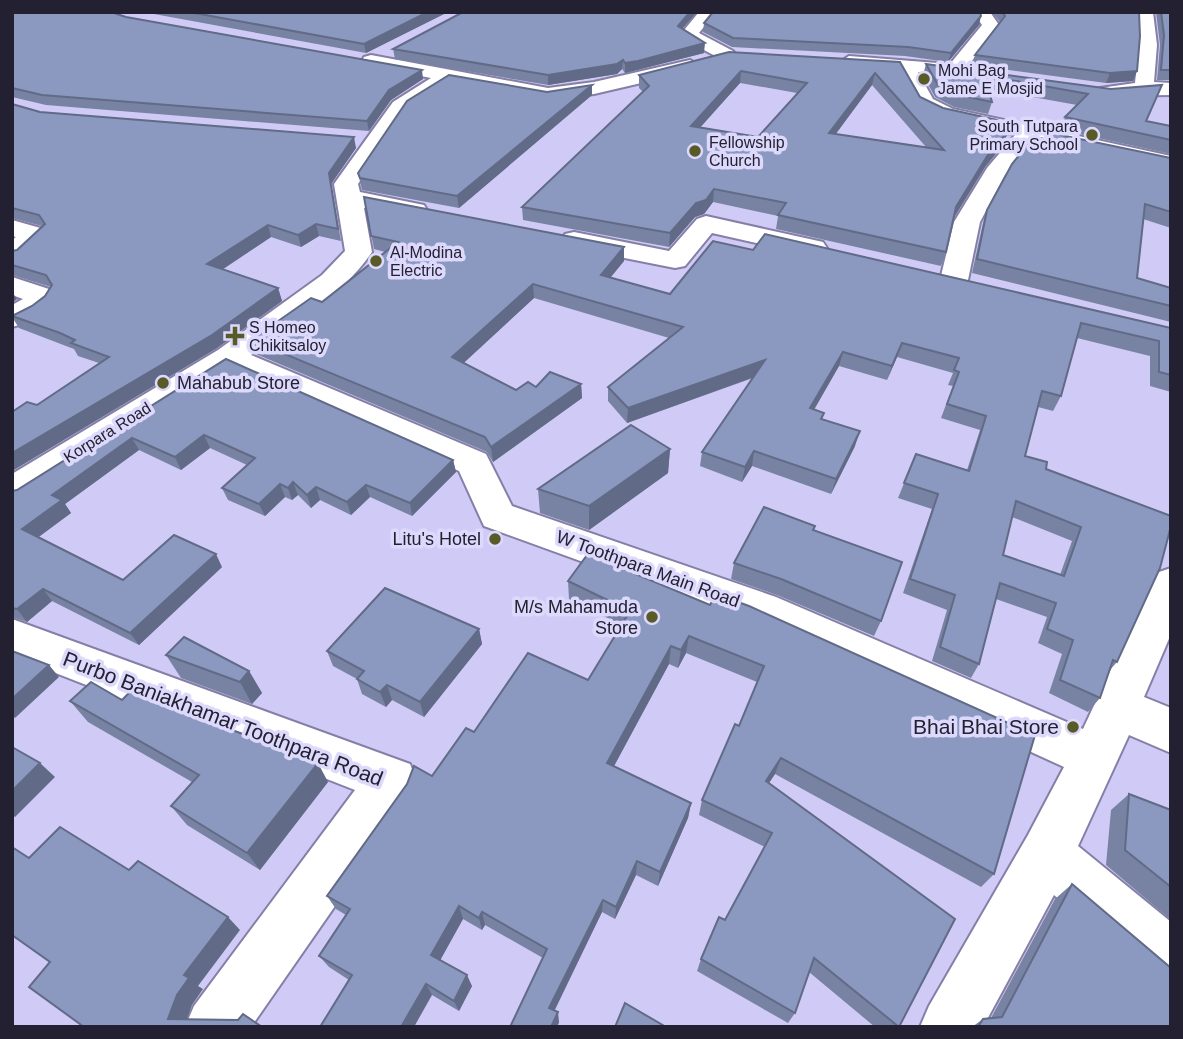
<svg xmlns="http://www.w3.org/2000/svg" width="1183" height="1039" font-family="Helvetica,sans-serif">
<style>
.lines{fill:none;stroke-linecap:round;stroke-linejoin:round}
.minor-casing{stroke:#857fa7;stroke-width:4}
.minor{fill:#fff;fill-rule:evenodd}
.wall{fill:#7883a4;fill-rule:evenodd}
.shaded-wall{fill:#616a86}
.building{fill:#8b98bf;stroke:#616a86;stroke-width:2;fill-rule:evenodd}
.poi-dot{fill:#585a27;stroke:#ddd9fc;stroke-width:2.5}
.labels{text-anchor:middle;stroke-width:7;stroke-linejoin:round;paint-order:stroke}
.far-poi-label{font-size:16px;fill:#232131;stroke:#ddd9fc;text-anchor:start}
.far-street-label{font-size:16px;fill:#232131;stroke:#ddd9fc}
.poi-label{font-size:18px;fill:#232131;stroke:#ddd9fc;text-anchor:end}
.street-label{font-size:18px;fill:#232131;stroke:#ddd9fc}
.near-street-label{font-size:21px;fill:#232131;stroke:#ddd9fc}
.near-poi-label{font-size:21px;fill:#232131;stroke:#ddd9fc;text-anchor:end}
</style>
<rect width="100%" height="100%" fill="#d0cbf6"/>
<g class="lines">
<defs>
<g id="minor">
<path d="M699 12H716L699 33 733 51 736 55 733 59H721L683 39 680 35Z"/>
<path d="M973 12H990L999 25 968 66 985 69 988 73 978 79 918 72 933 99 953 109 1171 156V170L1034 140 1005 175 980 222 968 280 964 286 954 288 944 286 940 280 954 222 987 168 1015 135 940 118 918 107 898 71 849 68 840 62 849 56 950 64 982 25Z"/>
<path d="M1137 12H1153L1157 45 1154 82 1171 83V95L1100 96 1097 92 1100 88 1135 83 1139 45Z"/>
<path d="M371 55 548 88 594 82 690 60 699 66 697 70 594 94 548 100 451 82 407 110 358 184 360 192 424 205 427 210 424 215 415 217 364 208 372 252C343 295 293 324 251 355L486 454 512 506 776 597 1083 729 1156 573 1171 568V634L1144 697 1171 708V753L1129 735 1078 846 1171 922V988L1151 979 1054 895 983 1027H920L929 1006 1028 835 1064 767 746 621 484 526 459 471 231 369 25 500 12 504V474L218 350 322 275 345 251 334 184 393 102 431 78 364 65 362 61 364 57Z"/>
<path d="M706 216 823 242 827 248 823 254 814 256 712 233 685 266 675 268 574 248 565 246 561 240 565 234 574 232 669 251 697 219Z"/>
<path d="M12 220 44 229 48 235 22 260 12 262V240L16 237 12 236Z"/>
<path d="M12 277 52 290 56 296C51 312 28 323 12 327V305L23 299 12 295Z"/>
<path d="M12 619 410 764 417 781 410 798 251 1027H185L194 1006 355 790 12 656Z"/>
</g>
</defs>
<!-- minor casing -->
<use href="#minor" class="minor-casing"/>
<!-- minor -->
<use href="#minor" class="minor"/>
</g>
<!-- wall -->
<g class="wall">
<path d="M12 12 126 17 423 79 391 100 369 131 46 105 12 97Z"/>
<path d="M143 12H448L366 53Z"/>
<path d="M992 12H1139L1137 71 1133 81 1106 83 972 65 975 55 1000 22Z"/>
<path d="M1156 12H1171V80H1157L1160 45Z"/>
<path d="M704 23 979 25 948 62 905 56 732 47 703 32Z"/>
<path d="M683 29 704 53 637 70 625 73 622 69 617 74 548 85 395 59 393 49Z"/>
<path d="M900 62 920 97 943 108 1001 131 1008 132 1003 145 985 167 954 217 946 252 941 266 776 229 778 216 713 202 704 214 695 217 669 247 523 220 522 207 643 92 639 88V75ZM740 83 797 93 758 137 700 127ZM872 85 926 147 835 134Z"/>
<path d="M926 64 1111 89 1146 121 1171 126V154L1061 130 1065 117 1077 105 988 89 992 102 988 114 954 107 935 97 923 75Z"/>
<path d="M547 92 592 95 459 208 362 190 358 173Z"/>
<path d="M12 104 40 112 356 148 331 184 341 241 319 236 301 247 271 237 222 270 278 288 282 301 217 348 12 471V412L37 405 99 363 78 356 74 349 66 346 19 328 12 317V315L32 306 45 296 51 287 12 275V251L17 250 42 226 12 218Z"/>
<path d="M1171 158V228L1143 219 1137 278 1171 288V322L972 273 983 223 987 210Z"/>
<path d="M364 197 624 247V261L610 278 670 294 753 250 1171 328V392L1150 386V356L1077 338 1061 396 1053 411 1038 407 1025 456 1046 469 1171 516 1117 662 1109 671 1100 698 1088 712 1049 693 1062 654 1038 643 1047 617 996 599 979 664 971 678 932 661 947 610 903 593 932 509 898 498 916 454 967 470 980 430 941 418 953 386 948 385 953 373 897 357 887 380 839 366 814 410 822 419 855 446 831 494 752 466 742 482 700 466 702 452 753 378 627 423 608 401V387L669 338 534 298 463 363 516 390 536 387 581 384 582 398 493 462 487 452 256 354 251 340 322 302 385 252 374 249ZM1012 517 1072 541 1060 575 1003 555Z"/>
<path d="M226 359 453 460 456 472 412 516 370 497 351 515 320 500 311 508 298 495 292 500 285 497 265 516 228 500 222 488 247 465 210 448 181 470 139 450 65 504 71 513 38 537 123 580 222 567 139 645 52 601 27 622 12 617V491L17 490Z"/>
<path d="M670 449 668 473 589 530 540 513 538 489Z"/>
<path d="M815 526 814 530 881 621 874 636 777 595 731 579 734 563Z"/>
<path d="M627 571 710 605 994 874 981 887 775 774 769 783 899 1027H875L809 972 795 1013 788 1023 697 971 701 959 725 920 765 847 699 815 702 800 739 726 757 682 686 653 678 668 669 664 614 766 691 803 688 818 658 886 636 875 615 919 602 912 554 1010 559 1022 557 1027 543 958 485 925 482 930 463 919 440 960 472 986 459 1011 432 995 349 980 329 967 319 956 346 915 336 909 327 896 432 776 474 732 588 680 622 625 569 599 568 581Z"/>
<path d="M479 629 482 644 424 717 392 700 386 707 362 694 357 679 333 666 327 651Z"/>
<path d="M166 655 249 671 262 693 252 704 181 678Z"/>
<path d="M122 700 328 782 260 870 187 825 171 806 192 782 88 722 70 701Z"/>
<path d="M1129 794 1171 810V920L1106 865 1111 810Z"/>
<path d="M1072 884 1171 1027H972L983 1019 991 1018 1055 899Z"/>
</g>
<!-- shaded-wall -->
<g class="shaded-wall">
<path d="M428 12H448L366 53 364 44Z"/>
<path d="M690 12H697L677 35 678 26Z"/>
<path d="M981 16 979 25 948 62 951 53Z"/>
<path d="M705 43 704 53 637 70 625 73V63Z"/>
<path d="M623 60 622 69 617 74 548 85V75Z"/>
<path d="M422 70 423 79 391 100 369 131 367 121 389 90Z"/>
<path d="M741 71 740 83 690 139 691 126Z"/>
<path d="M1137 71 1133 81 1106 83 1110 73Z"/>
<path d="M875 73 872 85 827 146 829 133Z"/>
<path d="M592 85V95L459 208 457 196Z"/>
<path d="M1008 132 1003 145 985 167 952 221 956 207 989 153Z"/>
<path d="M354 137 356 148 331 184 341 241 329 173Z"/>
<path d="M714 189 713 202 704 214 695 217 669 247 670 233 696 203Z"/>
<path d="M316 224 319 236 301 247 298 235Z"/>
<path d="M268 225 271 237 212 276 207 264Z"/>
<path d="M624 247V261L601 289V275Z"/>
<path d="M533 284 534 298 454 372 452 357Z"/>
<path d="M278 288 282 301 217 348 12 471V453Z"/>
<path d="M12 292 17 299 12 303Z"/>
<path d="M902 343 897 357 887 380 892 366Z"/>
<path d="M843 352 839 366 806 423 810 408Z"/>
<path d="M765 360 762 374 627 423 628 408Z"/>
<path d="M581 384 582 398 493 462 491 447Z"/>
<path d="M860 431 855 446 831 494 836 479Z"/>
<path d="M204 435 210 448 181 470 175 457Z"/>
<path d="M132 438 139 450 65 504 71 513 32 542 22 529 52 495Z"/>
<path d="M670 449 668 473 589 530V506Z"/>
<path d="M754 451 752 466 742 482 745 467Z"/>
<path d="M453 460 456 472 412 516 410 503Z"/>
<path d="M293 482 298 495 292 500 288 488Z"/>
<path d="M280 484 285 497 265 516 259 504Z"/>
<path d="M366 485 370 497 351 515 347 502Z"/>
<path d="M316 487 320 500 311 508 307 495Z"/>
<path d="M216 554 222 567 139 645 130 633Z"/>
<path d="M43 589 52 601 27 622 17 609Z"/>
<path d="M479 629 482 644 424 717 420 702Z"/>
<path d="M689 636 686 653 678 668 681 650Z"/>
<path d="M671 646 669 664 607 779V763Z"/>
<path d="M49 665 59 677 15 718 12 715V699Z"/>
<path d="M249 671 262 693 252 704 240 682Z"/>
<path d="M387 685 392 700 386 707 380 692Z"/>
<path d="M781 758 775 774 760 796 766 781Z"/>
<path d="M40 763 55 777 15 817 12 815V791Z"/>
<path d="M318 763 328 782 260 870 247 853Z"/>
<path d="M691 803 688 818 658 886 660 872Z"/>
<path d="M637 861 636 875 615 919 616 907Z"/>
<path d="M603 900 602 912 551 1018 549 1008Z"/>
<path d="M459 906 463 919 437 966 431 955Z"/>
<path d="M482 912 485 925 482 930 479 918Z"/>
<path d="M228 917 240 930 198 986 203 989 192 1005 184 1027 168 1019 184 975Z"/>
<path d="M467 975 472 986 459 1011 454 1001Z"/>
<path d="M426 984 432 995 414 1027H401Z"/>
<path d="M558 1012 559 1022 557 1027H551Z"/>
</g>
<!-- building -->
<g class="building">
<path d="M12 12H111L126 17 422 70 389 90 367 121 42 95 12 88Z"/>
<path d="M189 12H428L364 44Z"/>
<path d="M463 12H690L678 26 705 43 638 61 625 63 623 60 617 64 548 75 393 49Z"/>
<path d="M713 12H980L981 16 951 53 908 47 733 38 704 23Z"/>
<path d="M1002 12H1139L1140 36 1137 71 1110 73 975 55 1005 16Z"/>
<path d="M1161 12H1171V70H1161L1164 35Z"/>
<path d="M729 52 900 62 920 97 943 108 998 120 1001 131 1008 132 989 153 956 207 946 252 778 215 786 203 714 189 706 200 696 203 670 233 522 207 649 86 639 75ZM741 71 807 83 758 137 691 126ZM875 73 944 150 829 133Z"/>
<path d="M926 64 1111 89 1162 85 1146 121 1171 126V140L1065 117 1088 94 988 76 989 81H986L992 102 958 95 938 85Z"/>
<path d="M449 75 547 92 592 85 457 196 360 178 358 173 407 101Z"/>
<path d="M12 104 40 112 354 137 329 173 338 229 316 224 298 235 268 225 207 264 278 288 212 335 12 453V412L27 402 37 405 109 357 71 343 75 340 60 333 12 316 32 306 45 296 52 285 46 275 12 265V251L17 250 45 224 39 215 12 208Z"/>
<path d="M1051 133 1171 158V212L1145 204 1137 278 1171 288V306L977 259 987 210 1012 164 1034 137 1045 139Z"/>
<path d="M364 197 624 247 601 275 670 294 713 241 753 250 765 234 1171 328V375L1159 372V341L1081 323 1061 396 1042 391 1025 456 1047 462 1046 469 1171 516V526L1160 568 1117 662 1113 660 1100 698 1060 680 1073 640 1047 629 1056 603 1000 583 979 664 940 647 955 595 910 579 938 494 904 483 916 454 969 471 986 416 947 404 959 372 954 370 959 358 902 343 892 366 843 352 810 408 824 413 821 419 860 431 836 479 754 451 745 467 702 452 765 360 628 408 608 387 683 327 533 284 452 357 516 390 528 382 536 387 550 372 581 384 491 447 485 437 251 340 311 298 322 302 398 242 371 236ZM1016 501 1081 527 1064 576 1003 555Z"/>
<path d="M226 359 453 460 410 503 366 485 347 502 316 487 307 495 293 482 288 488 280 484 259 504 222 488 255 458 204 435 175 457 132 438 52 495 62 500 22 529 123 580 174 535 216 554 130 633 43 589 17 609 12 608V491L17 490Z"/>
<path d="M631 425 670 449 589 506 538 489Z"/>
<path d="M764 507 815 526 813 530 902 562 881 621 781 579 734 563Z"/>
<path d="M590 551 627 568 626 570 710 605 716 594 749 606 1035 735 994 874 781 758 766 781 955 919 899 1027 814 958 795 1013 701 959 719 917 725 920 772 833 702 800 735 724 739 726 764 666 689 636 681 650 671 646 607 763 691 803 660 872 637 861 616 907 603 900 549 1008 558 1012 551 1027H510L547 949 482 912 479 918 459 906 431 955 467 975 454 1001 426 984 401 1027H320L352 975 319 956 350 909 327 896 407 784 414 766 432 776 466 728 474 732 528 653 588 680 630 611 568 581Z"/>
<path d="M385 588 479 629 420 702 387 685 380 692 357 679 364 671 327 651Z"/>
<path d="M184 637 249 671 240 682 166 655Z"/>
<path d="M12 651 49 665 12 699Z"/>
<path d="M91 682 122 700 131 691 318 763 247 853 171 806 199 775 70 701Z"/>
<path d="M12 747 40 763 12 791Z"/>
<path d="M1129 794 1171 810V887L1125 850Z"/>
<path d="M60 827 129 870 138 861 228 917 184 975 189 978 177 995 168 1019 238 1020 243 1014 262 1027H84L29 987 50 962 12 935V847L29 858Z"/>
<path d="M1072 884 1171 968V1027H978L983 1019 1002 1017Z"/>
<path d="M625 1003 666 1027H615Z"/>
</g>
<!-- markers -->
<g class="poi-dot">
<circle cx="924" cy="79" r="7"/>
<circle cx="1092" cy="135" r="7"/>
<circle cx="695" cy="151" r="7"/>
<circle cx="376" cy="261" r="7"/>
<path d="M231.5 325.5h7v7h7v7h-7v7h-7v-7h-7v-7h7z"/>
<circle cx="163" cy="383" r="7"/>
<circle cx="495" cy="539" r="7"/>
<circle cx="652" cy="617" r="7"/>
<circle cx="1073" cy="727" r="7"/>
</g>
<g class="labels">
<!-- far-poi labels -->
<g class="far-poi-label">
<text x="938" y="76">Mohi Bag<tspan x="938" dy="18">Jame E Mosjid</tspan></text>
<text x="1078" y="132" text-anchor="end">South Tutpara<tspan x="1078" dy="18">Primary School</tspan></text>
<text x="709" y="148">Fellowship<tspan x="709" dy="18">Church</tspan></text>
<text x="390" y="258">Al-Modina<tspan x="390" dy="18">Electric</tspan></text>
<text x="249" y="333">S Homeo<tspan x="249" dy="18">Chikitsaloy</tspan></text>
</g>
<!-- far-street labels -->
<g class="far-street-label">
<text transform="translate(107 432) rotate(-32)" y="6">Korpara Road</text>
</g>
<!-- poi labels -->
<g class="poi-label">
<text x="177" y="389" text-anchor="start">Mahabub Store</text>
<text x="481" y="545">Litu's Hotel</text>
<text x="638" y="613">M/s Mahamuda<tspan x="638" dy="21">Store</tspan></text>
</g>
<!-- street labels -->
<g class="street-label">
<text transform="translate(648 569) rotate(20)" y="6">W Toothpara Main Road</text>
</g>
<!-- near-street labels -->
<g class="near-street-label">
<text transform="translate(223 719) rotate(21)" y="7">Purbo Baniakhamar Toothpara Road</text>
</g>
<!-- near-poi labels -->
<g class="near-poi-label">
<text x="1059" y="734">Bhai Bhai Store</text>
</g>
</g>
<!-- border -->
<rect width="1183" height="1039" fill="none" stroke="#232131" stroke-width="28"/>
</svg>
